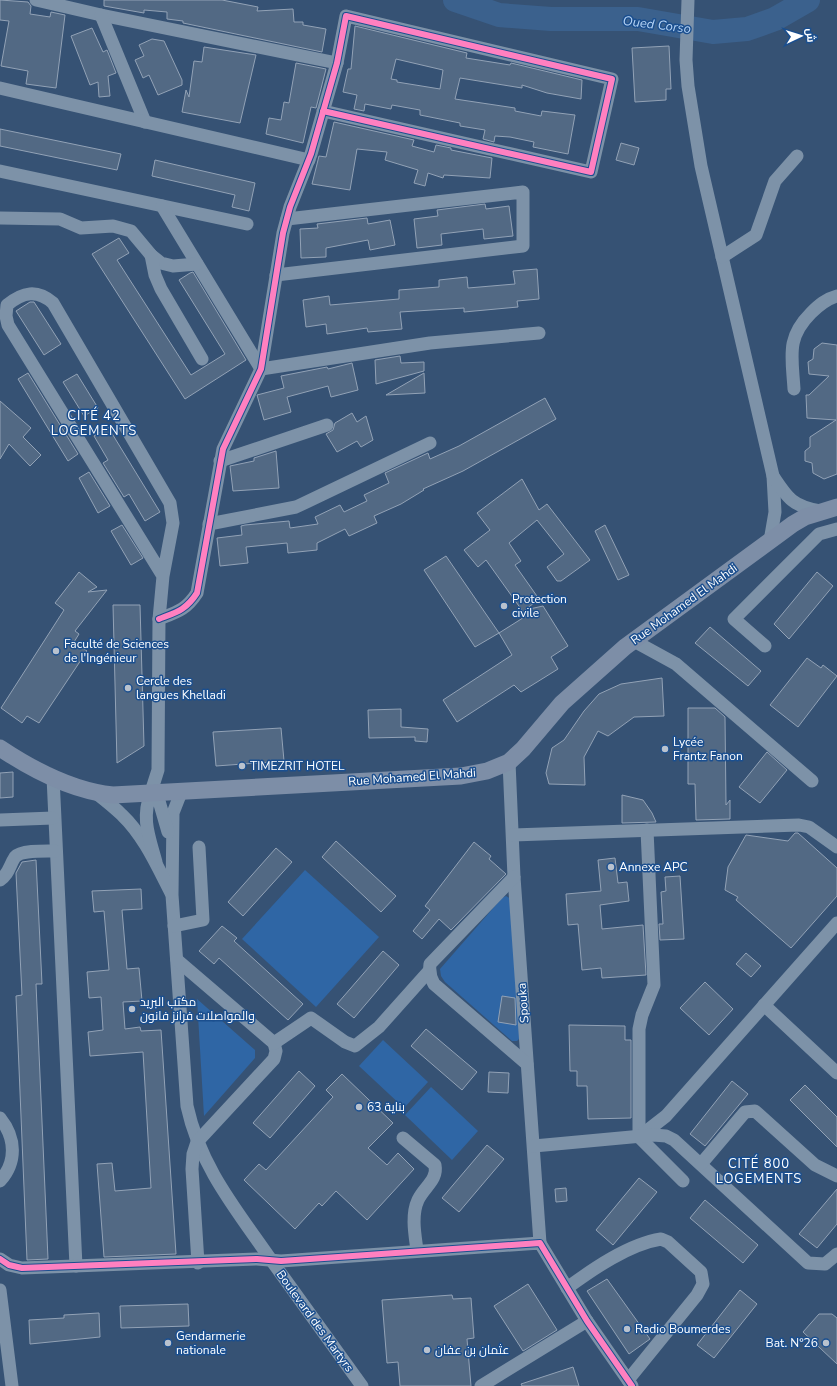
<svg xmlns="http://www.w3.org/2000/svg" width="837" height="1386" font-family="'Nunito Sans',Cairo,sans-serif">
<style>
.green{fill:#2f66a5}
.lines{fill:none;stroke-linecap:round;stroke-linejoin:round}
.river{stroke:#3b618d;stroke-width:24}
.building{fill:#526984;stroke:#92a2b6;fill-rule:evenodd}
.minor{stroke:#7d92a8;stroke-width:13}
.major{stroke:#7d8ea7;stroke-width:17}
.cycleway-casing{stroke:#1b4f8f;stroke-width:8}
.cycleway{stroke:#ff80c0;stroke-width:6}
.poi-dot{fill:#b9c2ce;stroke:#1b4f8f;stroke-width:1.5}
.labels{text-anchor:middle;stroke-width:3;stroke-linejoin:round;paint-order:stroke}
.poi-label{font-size:12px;fill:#fff;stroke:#1b4f8f;text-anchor:start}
.street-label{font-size:12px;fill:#fff;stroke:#1b4f8f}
.water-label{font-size:13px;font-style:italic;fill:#b5d3f5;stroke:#1b4f8f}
.neighbourhood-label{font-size:13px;letter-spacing:1px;fill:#fff;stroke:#1b4f8f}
</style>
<rect width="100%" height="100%" fill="#365274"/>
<!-- green -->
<g class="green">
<path d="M305 870 379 937 316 1007 242 939Z"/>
<path d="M506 896 511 899 521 1037 517 1041H512L445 982 441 976 440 969 502 898Z"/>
<path d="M197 999 255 1050V1058L204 1116Z"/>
<path d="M383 1040 428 1082 404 1108 359 1066Z"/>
<path d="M431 1087 478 1131 452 1160 405 1115Z"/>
</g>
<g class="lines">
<!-- river -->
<path class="river" d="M455 0 499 15 551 19H638L713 32 747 29 775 19 808 0"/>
</g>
<!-- building -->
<g class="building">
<path d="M0 0 28 2 31 6 30 14 50 17 51 12 65 15 56 88 26 84 28 71 1 66 9 21 0 20Z"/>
<path d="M104 0H222L258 7 257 11 293 9 294 22H303V25L326 29 322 52 183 23V21L167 19V12L144 10V13L104 6Z"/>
<path d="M355 26 467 53 466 58 510 65 511 63 582 80 581 99 547 93 522 85V88L460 78 455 99 515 108V111L541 116 542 111 575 115 568 154 533 147 534 142 510 137 495 136 494 142 483 139 485 130 460 126V123L420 115V110L392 105 391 109 365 104 364 111 354 109 357 95 343 92 348 69H351ZM396 59 443 70 440 89 397 82V80L391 79Z"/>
<path d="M92 28 103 52 107 50 116 73 108 76 110 96 99 97 98 82 90 85 71 36Z"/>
<path d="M152 39 164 41 182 80V85L158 95 149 75 143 78 135 60 144 56 139 45Z"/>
<path d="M669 46 671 89H666V100L635 102 632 48Z"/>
<path d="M204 47 256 55 240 123 182 112 186 90 189 97 194 61 202 62Z"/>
<path d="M296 63 326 69 316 108 311 107 303 143 266 134 269 118 281 120 284 102 289 103Z"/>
<path d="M334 122 414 140 412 146 434 152 436 145 451 148V150L492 158 490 178 444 175 443 178 428 173 425 186 414 183 418 170 385 160 387 152 357 149 350 190 312 184 319 156 326 157Z"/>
<path d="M0 129 121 154 117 170 0 146Z"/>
<path d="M621 143 639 148 634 165 616 160Z"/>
<path d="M155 160 255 183 249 211 232 207 235 195 152 176Z"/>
<path d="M485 204 486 209 509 206 513 236 484 239 483 229 441 234 442 245 417 248 414 219 438 216 437 210Z"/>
<path d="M367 218 368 224 390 220 395 245 370 250 368 240 326 248V257L301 258 300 229 318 228 317 224Z"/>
<path d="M119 238 129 253 117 260 191 375 225 354 179 280 190 273 193 272 246 360 185 399 92 254Z"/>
<path d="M537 269 539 299 517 301 518 307 464 312V308L400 312 402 329 368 332 367 328 327 334 326 324 306 327 303 300 329 296 330 305 399 299V290L439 287V280L467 277 468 288 515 284 513 271Z"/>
<path d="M30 302H34L61 344 44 355 16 311Z"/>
<path d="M822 343 837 345V474L824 479 813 473 812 463 805 461V451L810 447V437L836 420 807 418 806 395H809L829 376 809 374 808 362 813 359 814 349Z"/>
<path d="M400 356 401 363 424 362V371L376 384 375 360Z"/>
<path d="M352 363 358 390 331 397 328 386 287 397 291 412 264 420 257 395 284 388 281 376 327 367 328 369Z"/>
<path d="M28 373 78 454 68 461 18 379Z"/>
<path d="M424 373 425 393 386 395Z"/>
<path d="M77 374 98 408 84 416 63 382Z"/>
<path d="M545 398 556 419 463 471 423 489 424 490 401 504 374 516 377 523 349 536 345 529 317 543V550L288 553 287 543 246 547 248 563 220 566 217 538 242 535 241 526 245 525 289 521 290 528 318 524 315 517 340 505 344 512 367 501 364 495 389 483 385 473 428 453 430 459 459 446Z"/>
<path d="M0 401 31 428 23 437 41 455 30 466 9 444 0 459Z"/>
<path d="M352 413 357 422 366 416 373 440 361 447 357 441 337 452 326 434 333 430 335 423Z"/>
<path d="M108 427 160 512 145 521 129 494 124 497 103 463 108 460 94 436Z"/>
<path d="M276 451 279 488 233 491 230 466 254 461V458Z"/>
<path d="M89 472 110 506 98 513 79 478Z"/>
<path d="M522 479 539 510 547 504 590 560 561 581H557L547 567 564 554 537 520 509 543 521 561 515 565 539 599 525 610 543 606 568 646 551 657 558 669 521 692 514 685 457 722 443 700 512 655 499 633 526 616 486 560 478 567 464 550 490 530 477 513Z"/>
<path d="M122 525 143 558 131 565 111 531Z"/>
<path d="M605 525 629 575 618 580 595 531Z"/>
<path d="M446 556 499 633 475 647 424 570Z"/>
<path d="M79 572 97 587 88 592 107 590 75 631 79 634 74 642 87 651 39 723 27 716 22 723 1 708 64 610 55 603Z"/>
<path d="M817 572 833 586 789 639 774 624Z"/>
<path d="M113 605H140L144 746 117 763Z"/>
<path d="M710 627 761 671 748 686 695 643Z"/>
<path d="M807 658 821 668 823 665 837 676 798 727 770 705Z"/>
<path d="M662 678 664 716 634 717 608 736 598 731 584 757 585 785 549 784 546 773 552 748 564 740 584 711 599 694 621 684Z"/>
<path d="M688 708H715L725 717 726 805 730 800V819L696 820 695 784H688Z"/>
<path d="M401 709V727L428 729 427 742 415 741V737L369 738 368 710Z"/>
<path d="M281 728 284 761 216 766 213 732Z"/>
<path d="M767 752 787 770 760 803 739 787Z"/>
<path d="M13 772V797L0 798V773Z"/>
<path d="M622 795 643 800 652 813 656 822 622 823Z"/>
<path d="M795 833H798L837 868V896L791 948 736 900 738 897 725 890 728 867 746 835 788 841Z"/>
<path d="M336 841 396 896 381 912 322 857Z"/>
<path d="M474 842 491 856 489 859 506 874 451 930 439 919 422 939 413 931 430 910 425 906Z"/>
<path d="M276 848 292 862 243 916 228 902Z"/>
<path d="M615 858 618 883 627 882 629 901 600 905 602 929 643 925 646 975 602 978 601 968 582 970 578 924 568 925 566 894 601 891 598 860Z"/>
<path d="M36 860 42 984H36L48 1259 27 1260 16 996 22 995 16 873 22 862Z"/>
<path d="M680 876 684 939 660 940 659 924H663L661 892 666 891 665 877Z"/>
<path d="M141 889 142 909 122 910 127 969 139 968 142 1001 123 1002 125 1029 140 1027 141 1031 161 1030 176 1254 104 1257 97 1164 112 1163 115 1191 151 1188 143 1052 90 1056 88 1032 103 1030 101 997 89 998 87 972 109 970 104 911 94 912 92 891Z"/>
<path d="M222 926 237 938 234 941 303 1004 288 1020 219 958 214 964 199 951Z"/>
<path d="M383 951 399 965 354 1018 337 1004Z"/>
<path d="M746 953 761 966 751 977 736 964Z"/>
<path d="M705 982 733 1009 709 1035 680 1008Z"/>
<path d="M502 996 515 998 516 1025 498 1022Z"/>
<path d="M569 1025 625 1026V1040H631V1118L588 1119 587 1086H577V1071H570Z"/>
<path d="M426 1029 477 1072 462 1090 411 1046Z"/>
<path d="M299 1071 315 1086 270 1138 253 1123Z"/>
<path d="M489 1072 509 1073 508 1093 488 1092Z"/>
<path d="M342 1074 393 1123 368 1148 387 1165 398 1153 414 1169 367 1220 336 1191 322 1206 319 1203 295 1229 244 1180 259 1164 266 1170 333 1097 326 1090Z"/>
<path d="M732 1081 748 1094 705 1146 690 1134Z"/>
<path d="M805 1085 837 1117V1147L790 1100Z"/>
<path d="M487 1145 504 1159 459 1212 442 1198Z"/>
<path d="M639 1178 657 1192 613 1245 596 1230Z"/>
<path d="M566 1188 567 1201 556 1202 555 1189Z"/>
<path d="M837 1189V1224L817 1248 799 1234Z"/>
<path d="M705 1200 758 1245 743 1263 690 1218Z"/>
<path d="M607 1279 650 1339 629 1354 587 1291Z"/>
<path d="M528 1284 557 1330 523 1351 494 1306Z"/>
<path d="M740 1290 757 1304 714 1358 697 1345Z"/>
<path d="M452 1295 453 1299 471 1298 474 1338 467 1339 471 1386H400L398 1362 387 1363 382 1300Z"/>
<path d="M188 1304 189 1326 121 1328 120 1306Z"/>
<path d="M99 1313 100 1337 30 1344 29 1320 64 1318V1315Z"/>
<path d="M819 1314H832L837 1318V1364L803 1332Z"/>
<path d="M573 1367 579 1386H522L521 1384Z"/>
</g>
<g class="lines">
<!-- minor -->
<g class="minor">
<path d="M36 0 101 15 337 63"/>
<path d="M688 0 686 60 688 86 701 166 773 476 775 512 770 541"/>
<path d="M101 15 145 122"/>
<path d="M0 88 309 160"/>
<path d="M0 171 247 224"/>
<path d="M162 206 261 369 430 343 539 333"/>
<path d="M0 218 60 219 81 228 113 226 131 231 151 255 161 263 173 266 197 264"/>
<path d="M151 255 155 275 161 289 202 359"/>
<path d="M722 257 756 235 775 181 797 156"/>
<path d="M276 275 523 246V192L287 219"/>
<path d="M794 389C792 356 786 338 811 313 819 305 826 299 837 296"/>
<path d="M220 461 327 425"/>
<path d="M773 476C788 499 793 506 820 511"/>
<path d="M209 524 296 507 430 443"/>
<path d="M159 619C177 612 186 610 197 593L223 449 261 369 283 233 290 207 311 154 337 63 346 16 612 79 591 172 323 111"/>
<path d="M634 641 676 664 812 781"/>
<path d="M765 646 734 619 819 534 837 529"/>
<path d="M509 762 514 877 540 1243"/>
<path d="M53 777 76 1266"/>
<path d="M182 790 173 813 172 895 187 1106C200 1166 235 1208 269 1257 300 1300 331 1343 362 1386"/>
<path d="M151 792 158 770 159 619 163 576 173 523 170 503 53 303C37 289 23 292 7 305L6 316 8 325 163 576"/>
<path d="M96 793C105 800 114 807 122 815 144 836 157 866 171 893"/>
<path d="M0 820 53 818"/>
<path d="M647 830 654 985 642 1015 639 1029V1137L683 1181"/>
<path d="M513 835 799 825 809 827 837 847"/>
<path d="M156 862C149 836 141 819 151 792L159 801 168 832"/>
<path d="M514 877 430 964C429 972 430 977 434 984L527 1064"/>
<path d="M0 880C9 874 9 866 15 857 21 850 46 851 55 851"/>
<path d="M174 926 203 920 199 847"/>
<path d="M177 960 274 1043 276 1051 274 1059 197 1142 193 1154 192 1169 198 1263"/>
<path d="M764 1005 837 1073"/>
<path d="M274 1043 311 1018 345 1042 355 1046 379 1027 429 971"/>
<path d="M0 1118C16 1138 17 1162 0 1181"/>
<path d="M639 1137 666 1116 837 923"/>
<path d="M403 1138 435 1165C438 1180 424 1187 418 1200 411 1215 415 1235 417 1250"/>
<path d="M534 1146 653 1135 666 1136 674 1140 808 1263 825 1264 837 1254"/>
<path d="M701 1164 745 1112 755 1111 815 1165 837 1176"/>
<path d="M0 1259 9 1265 22 1268 257 1259 281 1261 540 1243 587 1321 632 1386"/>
<path d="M567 1288C593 1269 629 1244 661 1239L668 1242 701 1272 703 1284 697 1295 628 1380"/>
<path d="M0 1290 12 1386"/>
<path d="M481 1386 587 1321"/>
</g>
<!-- major -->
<path class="major" d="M0 748C33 770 73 791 113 795L461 776 487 771 509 762 523 749 562 703 625 647 793 524 805 517 837 507"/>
<defs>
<g id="cycleway">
<path d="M159 619C177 612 186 610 197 593L223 449 261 369 283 233 290 207 311 154 337 63 346 16 612 79 591 172 323 111"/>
<path d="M0 1259 9 1265 22 1268 257 1259 281 1261 540 1243 587 1321 632 1386"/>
</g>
</defs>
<!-- cycleway casing -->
<use href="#cycleway" class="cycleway-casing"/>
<!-- cycleway -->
<use href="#cycleway" class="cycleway"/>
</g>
<!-- markers -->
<g class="poi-dot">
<circle cx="504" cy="606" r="4"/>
<circle cx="56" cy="651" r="4"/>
<circle cx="128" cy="688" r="4"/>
<circle cx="665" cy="749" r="4"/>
<circle cx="242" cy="766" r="4"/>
<circle cx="611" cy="867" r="4"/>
<circle cx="132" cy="1009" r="4"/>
<circle cx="359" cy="1107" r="4"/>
<circle cx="627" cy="1329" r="4"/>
<circle cx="168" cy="1343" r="4"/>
<circle cx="826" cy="1343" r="4"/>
<circle cx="427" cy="1350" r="4"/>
</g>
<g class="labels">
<!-- poi labels -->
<g class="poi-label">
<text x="512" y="603">Protection<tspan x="512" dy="14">civile</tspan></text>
<text x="64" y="648">Faculté de Sciences<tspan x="64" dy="14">de l'Ingénieur</tspan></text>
<text x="136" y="685">Cercle des<tspan x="136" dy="14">langues Khelladi</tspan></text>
<text x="673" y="746">Lycée<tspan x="673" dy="14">Frantz Fanon</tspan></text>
<text x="250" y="770">TIMEZRIT HOTEL</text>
<text x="619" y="871">Annexe APC</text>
<text x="140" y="1006">مكتب البريد<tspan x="140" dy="14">والمواصلات فرانز فانون</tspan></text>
<text x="367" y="1111">بناية 63</text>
<text x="635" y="1333">Radio Boumerdes</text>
<text x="176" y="1340">Gendarmerie<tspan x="176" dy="14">nationale</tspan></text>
<text x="818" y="1347" text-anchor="end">Bat. N°26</text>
<text x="435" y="1354">عثمان بن عفان</text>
</g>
<!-- street labels -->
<g class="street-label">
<text transform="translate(684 604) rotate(-36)" y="4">Rue Mohamed El Mahdi</text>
<text transform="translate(412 777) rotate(-4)" y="4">Rue Mohamed El Mahdi</text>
<text transform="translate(523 1003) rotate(-94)" y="4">Spouka</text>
<text transform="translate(315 1321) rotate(54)" y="4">Boulevard des Martyrs</text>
</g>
<!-- water labels -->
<g class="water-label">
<text transform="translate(657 24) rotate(7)" y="5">Oued Corso</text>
</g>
<!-- neighbourhood labels -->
<g class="neighbourhood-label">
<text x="94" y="420">CITÉ 42<tspan x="94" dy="15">LOGEMENTS</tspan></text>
<text x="759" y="1168">CITÉ 800<tspan x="759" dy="15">LOGEMENTS</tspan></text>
</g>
</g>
<!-- north arrow -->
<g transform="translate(801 36) rotate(86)" stroke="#1b4f8f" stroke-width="3" paint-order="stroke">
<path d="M0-3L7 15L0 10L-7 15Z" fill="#ffffff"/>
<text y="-6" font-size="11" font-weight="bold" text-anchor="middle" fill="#ffffff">ش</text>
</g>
</svg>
